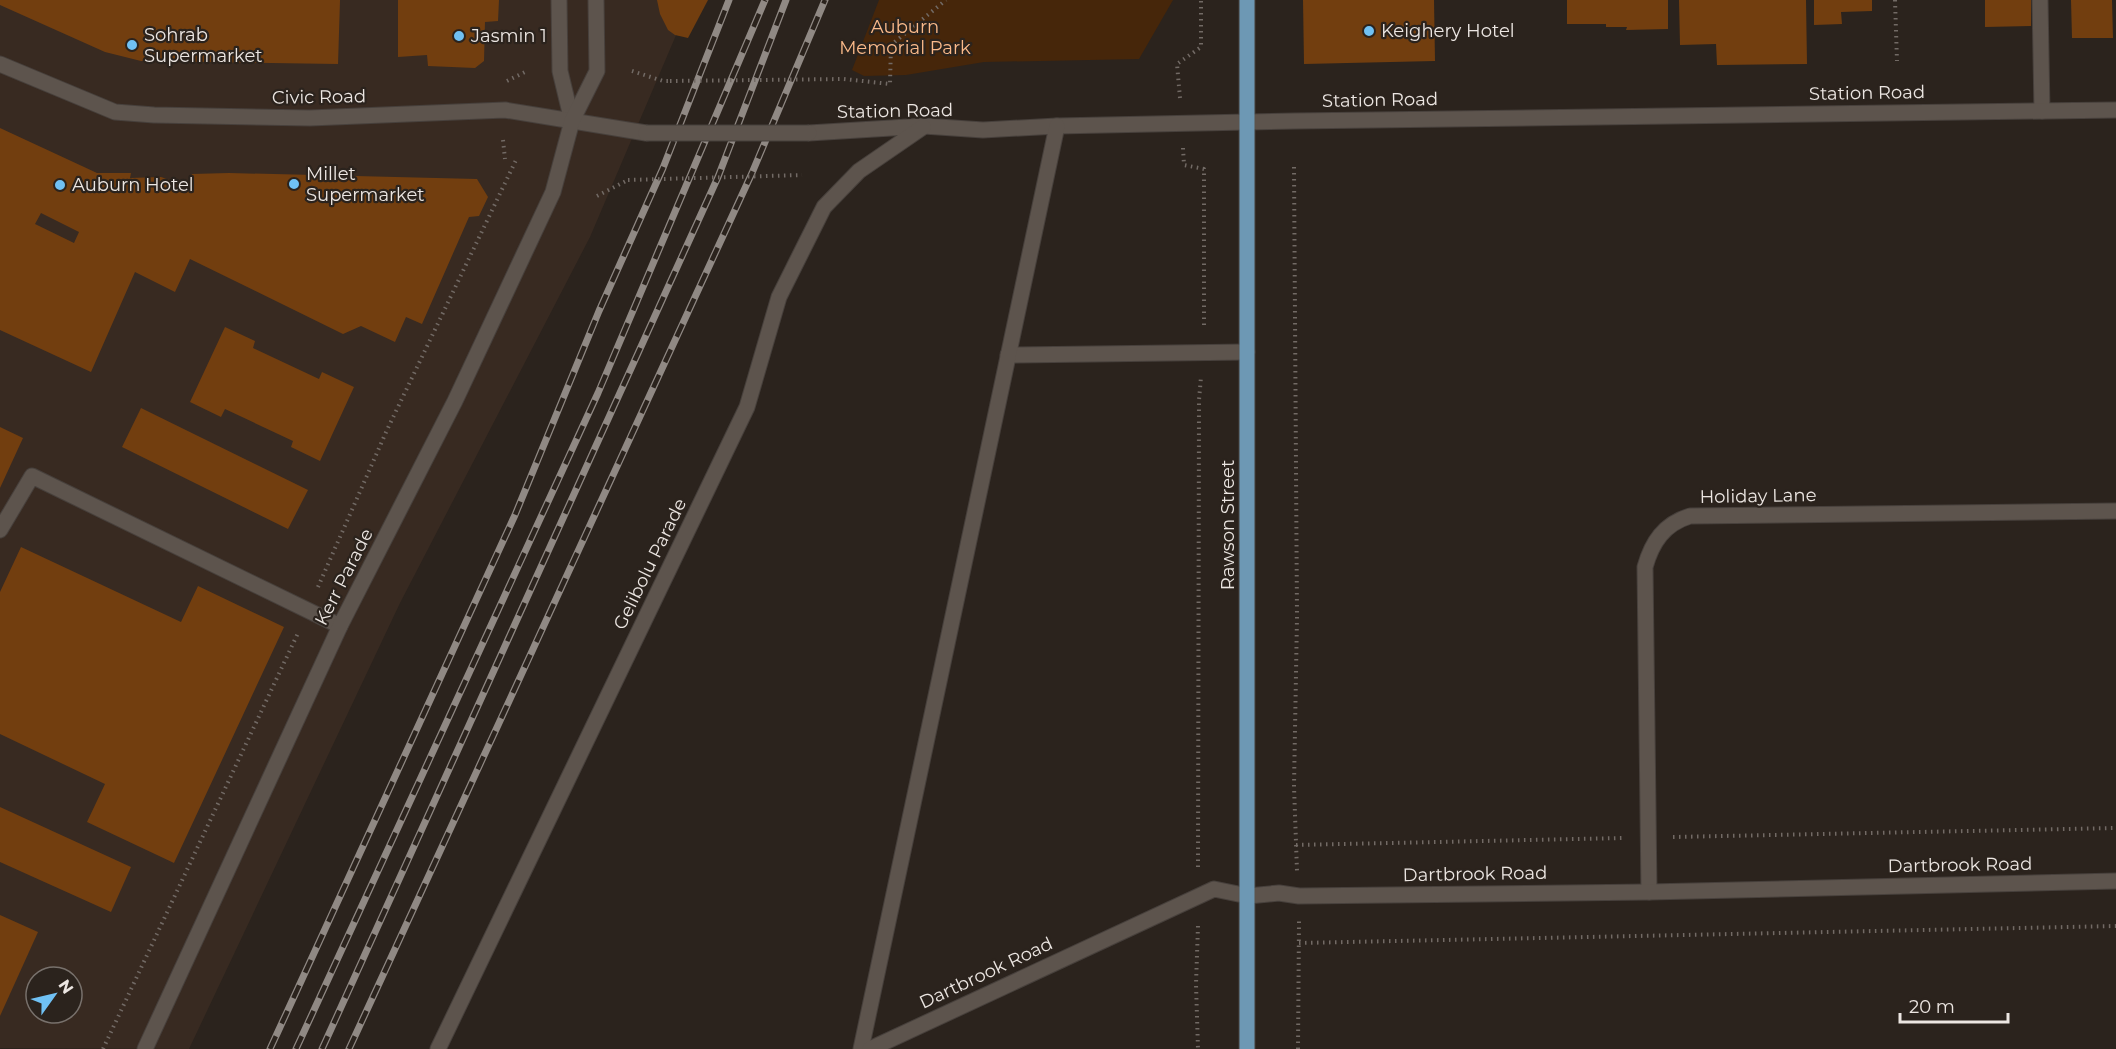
<svg xmlns="http://www.w3.org/2000/svg" width="2116" height="1049" font-family="Montserrat,sans-serif">
<style>
.built{fill:#382a21;fill-rule:evenodd}
.green{fill:#46260a}
.building{fill:#723e0f;fill-rule:evenodd}
.lines{fill:none;stroke-linecap:round;stroke-linejoin:round}
.minor-casing{stroke:#47403c;stroke-width:17}
.major-casing{stroke:#47403c;stroke-width:17}
.path{stroke:#726a65;stroke-width:4;stroke-dasharray:1.5 4.5;stroke-linecap:butt}
.minor{stroke:#5d544d;stroke-width:15}
.major{stroke:#6d98b4;stroke-width:15}
.rail-casing{stroke:#908984;stroke-width:7}
.rail{stroke:#2b231d;stroke-width:4.5;stroke-dasharray:14;stroke-linecap:butt}
.minor-bridge-casing{stroke:#47403c;stroke-width:17;stroke-linecap:butt}
.path-bridge{stroke:#726a65;stroke-width:4;stroke-dasharray:1.5 4.5;stroke-linecap:butt}
.minor-bridge{stroke:#5d544d;stroke-width:15}
.poi-dot{fill:#70c1f4;stroke:#2b231d;stroke-width:2}
.labels{text-anchor:middle;stroke-width:4.5;stroke-linejoin:round;paint-order:stroke}
.park-label{font-size:18px;fill:#fbba8a;stroke:#2b231d}
.poi-label{font-size:18px;fill:#ece6e2;stroke:#2b231d;text-anchor:start}
.street-label{font-size:18px;fill:#ece6e2;stroke:#2b231d}
</style>
<rect width="100%" height="100%" fill="#2b231d"/>
<!-- built -->
<path class="built" d="M0 0H691L590 237 400 603 189 1049 0 1048ZM36 977H72V1013H36Z"/>
<!-- green -->
<path class="green" d="M879 0H1173L1139 59 984 62 906 75 864 76 852 70Z"/>
<!-- building -->
<g class="building">
<path d="M0 0H340L338 64 141 61 105 52 0 5Z"/>
<path d="M398 0H499L498 21 485 22 484 61 475 68 428 66 427 55 398 57Z"/>
<path d="M657 0H708L688 38 675 35 668 30 660 14Z"/>
<path d="M1303 0H1434L1435 61 1304 64Z"/>
<path d="M1567 0H1668V29L1626 30 1627 27H1606V24H1567Z"/>
<path d="M1679 0H1806L1807 64 1717 65 1716 44 1680 45Z"/>
<path d="M1814 0H1872V11L1841 12 1842 24 1814 25Z"/>
<path d="M1985 0H2031V26L1985 27Z"/>
<path d="M2071 0H2112L2113 38H2072Z"/>
<path d="M0 128 97 173H131L130 178 161 177 187 186 192 174 229 173 477 179 488 197 479 216 469 217 422 324 406 317 395 342 361 326 343 334 190 259 175 292 135 272 91 372 0 330ZM41 213 79 232 74 243 35 224Z"/>
<path d="M225 327 255 341 253 348 319 379 322 372 354 387 320 461 291 447 293 441 225 409 221 417 190 402Z"/>
<path d="M141 408 308 490 288 529 122 447Z"/>
<path d="M0 427 23 438 0 488Z"/>
<path d="M21 547 181 622 198 586 284 627 174 863 87 822 105 784 0 734V592Z"/>
<path d="M0 807 131 867 111 912 0 862Z"/>
<path d="M0 915 38 932 0 1016Z"/>
</g>
<g class="lines">
<defs>
<g id="minor">
<path d="M559 0 560 71 572 121"/>
<path d="M2040 0 2042 111"/>
<path d="M0 64 115 112 154 115 310 118 505 110 646 133"/>
<path d="M809 133 924 126 983 130 1057 126 1295 121 2116 110"/>
<path d="M1008 355 1247 352"/>
<path d="M0 530 32 476 340 626"/>
<path d="M1649 892 1645 567C1652 542 1664 524 1690 516L2116 511"/>
<path d="M145 1049 340 626 455 401 553 192 572 121 597 71 596 0"/>
<path d="M438 1049 747 407 779 297 824 207 859 171 923 127"/>
<path d="M861 1049 1057 126"/>
<path d="M870 1049 1214 889 1248 896 1279 893 1299 896 1649 892 2116 881"/>
</g>
<path id="major" d="M1247 0V1049"/>
</defs>
<!-- minor casing -->
<use href="#minor" class="minor-casing"/>
<!-- major casing -->
<use href="#major" class="major-casing"/>
<!-- path -->
<g class="path">
<path d="M1895 0 1897 61"/>
<path d="M632 71 663 81H670"/>
<path d="M844 79 890 84 891 45 946 0"/>
<path d="M507 81 527 71"/>
<path d="M1180 98 1177 64 1201 47V0"/>
<path d="M503 140 505 159"/>
<path d="M1183 148 1184 165 1204 169V328"/>
<path d="M1294 167 1297 617 1294 786 1297 871"/>
<path d="M597 196 628 180"/>
<path d="M318 587 387 430 517 158"/>
<path d="M1673 837 2116 828"/>
<path d="M1296 845 1623 838"/>
<path d="M1198 867 1199 400 1201 377"/>
<path d="M1198 926 1196 984 1198 1049"/>
<path d="M1299 943 2116 926"/>
<path d="M103 1049 298 633"/>
<path d="M1298 1049 1299 921"/>
</g>
<!-- minor -->
<use href="#minor" class="minor"/>
<!-- major -->
<use href="#major" class="major"/>
<defs>
<g id="rail">
<path d="M270 1049 515 515 599 311 663 168 729 0"/>
<path d="M296 1049 598 393 765 0"/>
<path d="M322 1049 718 177 786 0"/>
<path d="M349 1049 752 173 825 0"/>
</g>
</defs>
<!-- rail casing -->
<use href="#rail" class="rail-casing"/>
<!-- rail -->
<use href="#rail" class="rail"/>
<defs>
<path id="minor-bridge" d="M646 133H809"/>
</defs>
<!-- minor-bridge casing -->
<use href="#minor-bridge" class="minor-bridge-casing"/>
<!-- path-bridge -->
<g class="path-bridge">
<path d="M670 81 844 79"/>
<path d="M628 180 802 175"/>
</g>
<!-- minor-bridge -->
<use href="#minor-bridge" class="minor-bridge"/>
</g>
<!-- markers -->
<g class="poi-dot">
<circle cx="1369" cy="31" r="6"/>
<circle cx="459" cy="36" r="6"/>
<circle cx="132" cy="45" r="6"/>
<circle cx="294" cy="184" r="6"/>
<circle cx="60" cy="185" r="6"/>
</g>
<g class="labels">
<!-- park labels -->
<g class="park-label">
<text x="905" y="33">Auburn<tspan x="905" dy="21">Memorial Park</tspan></text>
</g>
<!-- poi labels -->
<g class="poi-label">
<text x="1381" y="37">Keighery Hotel</text>
<text x="144" y="41">Sohrab<tspan x="144" dy="21">Supermarket</tspan></text>
<text x="471" y="42">Jasmin 1</text>
<text x="306" y="180">Millet<tspan x="306" dy="21">Supermarket</tspan></text>
<text x="72" y="191">Auburn Hotel</text>
</g>
<!-- street labels -->
<g class="street-label">
<text transform="translate(1867 93) rotate(-1)" y="6">Station Road</text>
<text transform="translate(319 97) rotate(-1)" y="6">Civic Road</text>
<text transform="translate(1380 100) rotate(-1)" y="6">Station Road</text>
<text transform="translate(895 111) rotate(-1)" y="6">Station Road</text>
<text transform="translate(1758 496) rotate(-1)" y="6">Holiday Lane</text>
<text transform="translate(1228 525) rotate(-90)" y="6">Rawson Street</text>
<text transform="translate(650 564) rotate(-64)" y="6">Gelibolu Parade</text>
<text transform="translate(344 577) rotate(-63)" y="6">Kerr Parade</text>
<text transform="translate(1960 865) rotate(-1)" y="6">Dartbrook Road</text>
<text transform="translate(1475 874) rotate(-1)" y="6">Dartbrook Road</text>
<text transform="translate(986 973) rotate(-25)" y="6">Dartbrook Road</text>
</g>
</g>
<!-- north arrow -->
<g transform="translate(54 995) rotate(56)"><circle r="28" fill="#2b231d" stroke="#78716c" stroke-width="1.5"/>
<path d="M0-4.5L10 22L0 15L-10 22Z" fill="#70c1f4"/>
<text y="-9" font-size="16" font-weight="bold" text-anchor="middle" fill="#ece6e2">N</text>
</g>
<!-- scale -->
<path d="M1900 1013v9h108v-9" fill="none" stroke="#ece6e2" stroke-width="3"/>
<text x="1909" y="1013" font-size="18" fill="#ece6e2" stroke="#2b231d" stroke-width="4.5" paint-order="stroke">20 m</text>
</svg>
